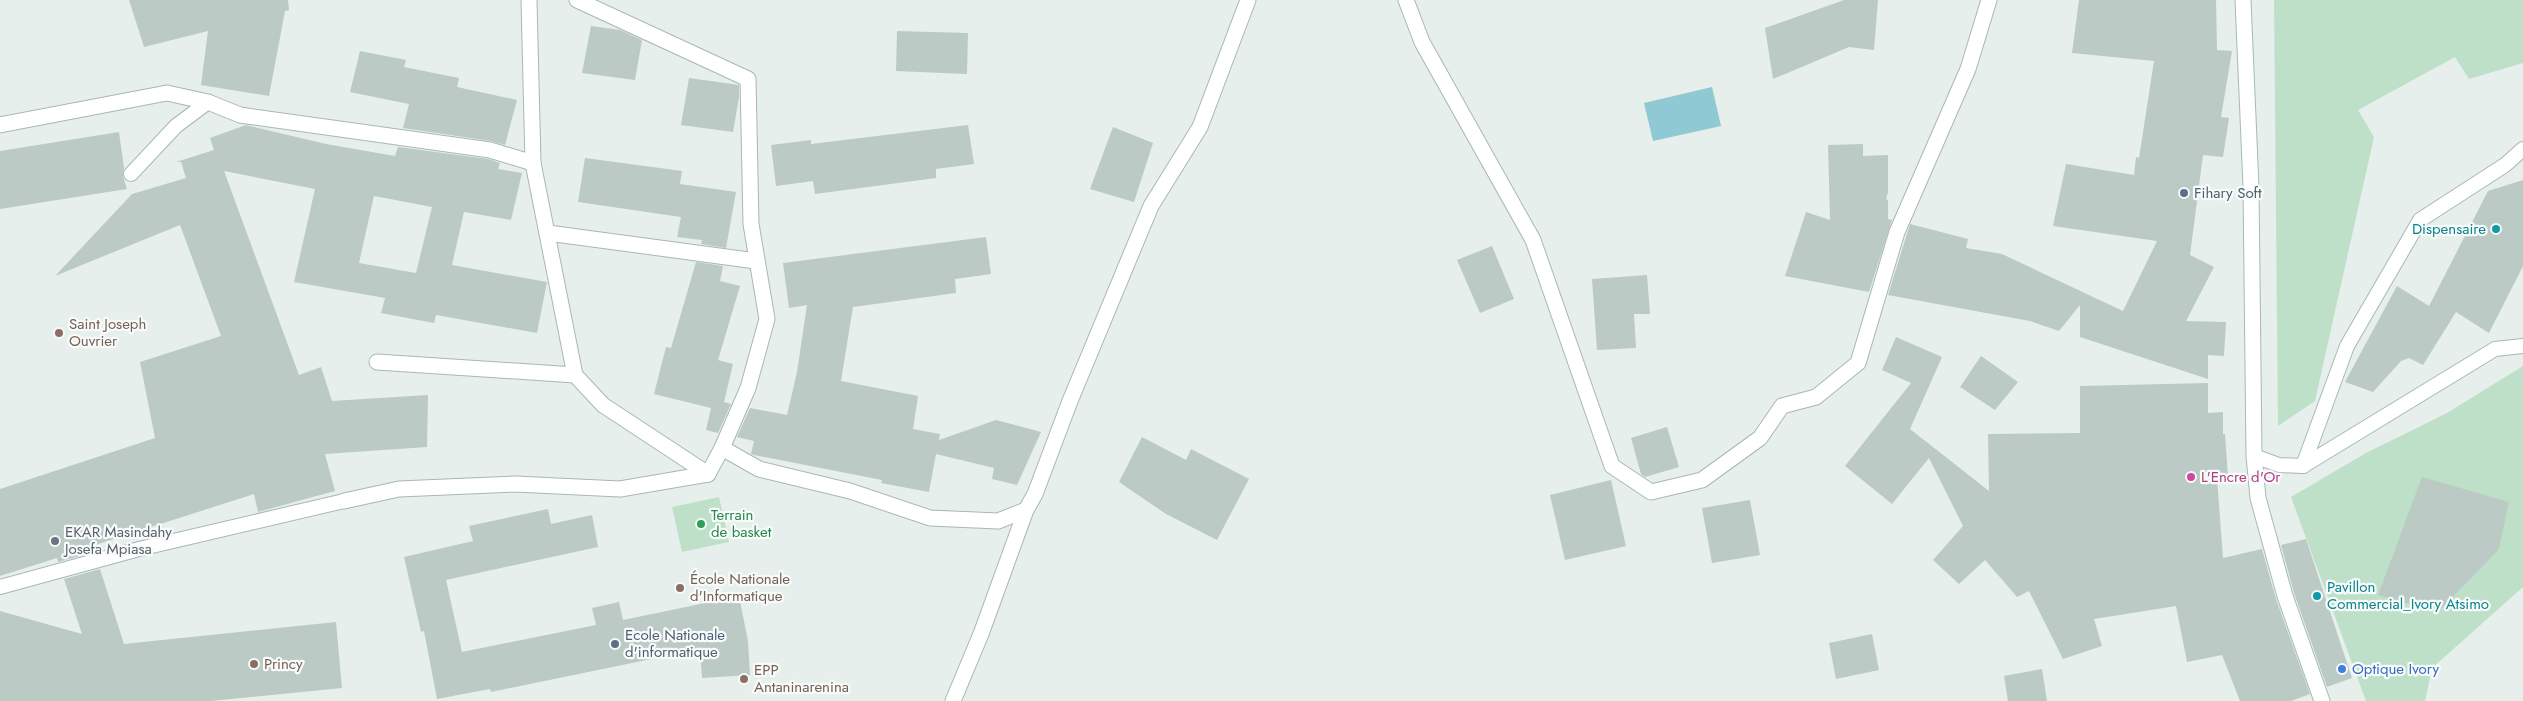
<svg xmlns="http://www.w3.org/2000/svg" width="2523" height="701" font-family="Jost,sans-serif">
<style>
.green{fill:#bfe0c8}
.water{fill:#8ec9d4}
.building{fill:#bbcac4;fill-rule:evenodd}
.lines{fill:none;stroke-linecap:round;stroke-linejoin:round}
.lane-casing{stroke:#a8b8b2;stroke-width:16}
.street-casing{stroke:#a8b8b2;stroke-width:17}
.secondary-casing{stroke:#a4bbb3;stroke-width:17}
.lane{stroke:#fff;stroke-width:14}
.street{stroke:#fff;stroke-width:15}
.secondary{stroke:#fff;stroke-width:15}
.service-dot{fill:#5c6f8a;stroke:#f7fbf9;stroke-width:2}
.culture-dot{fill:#0f9aa8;stroke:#f7fbf9;stroke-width:2}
.education-dot{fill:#8d6e63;stroke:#f7fbf9;stroke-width:2}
.hotel-dot{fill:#d1479c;stroke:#f7fbf9;stroke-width:2}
.leisure-dot{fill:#2e9e5b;stroke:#f7fbf9;stroke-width:2}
.worship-dot{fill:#6b7280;stroke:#f7fbf9;stroke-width:2}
.shop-dot{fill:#3f7fe0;stroke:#f7fbf9;stroke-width:2}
.labels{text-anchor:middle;stroke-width:4.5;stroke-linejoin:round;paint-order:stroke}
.service-label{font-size:15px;fill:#4e5e75;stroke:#f7fbf9;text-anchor:start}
.culture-label{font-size:15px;fill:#0d838f;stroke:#f7fbf9;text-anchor:end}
.education-label{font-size:15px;fill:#785e54;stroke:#f7fbf9;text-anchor:start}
.hotel-label{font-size:15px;fill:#b23c85;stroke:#f7fbf9;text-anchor:start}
.leisure-label{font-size:15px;fill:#27864d;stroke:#f7fbf9;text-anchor:start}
.worship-label{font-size:15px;fill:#5b616d;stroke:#f7fbf9;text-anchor:start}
.shop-label{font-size:15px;fill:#366cbe;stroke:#f7fbf9;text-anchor:start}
</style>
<rect width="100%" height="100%" fill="#e6efeb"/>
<!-- green -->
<g class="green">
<path d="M2274 0H2523V63L2469 79 2455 57 2358 110 2374 137 2315 401 2278 426Z"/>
<path d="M2523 366V587L2432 668 2425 701H2366L2291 497 2366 453 2447 413Z"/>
<path d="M719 497 729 542 682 552 672 507Z"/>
</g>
<!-- water -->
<path class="water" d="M1712 87 1721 126 1653 141 1644 103Z"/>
<!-- building -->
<g class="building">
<path d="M129 0H288L289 10 285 11 269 96 201 85 208 31 144 47Z"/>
<path d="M1844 0H1878L1874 50 1849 47 1773 79 1765 28Z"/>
<path d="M2079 0H2216L2217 50 2232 51 2221 117 2229 118 2223 157 2203 155 2190 255 2214 267 2186 321 2226 322 2224 356 2208 355V379L2080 337V305L2059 331 2030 321 1888 295 1910 224 1968 239 1966 248 2002 254 2123 311 2157 241 2053 226 2066 164 2134 175 2136 157 2139 158 2154 61 2072 53Z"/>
<path d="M591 26 620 30 642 40 635 80 582 73Z"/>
<path d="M897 31 968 33 967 74 896 71Z"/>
<path d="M360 51 406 60 404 67 459 78 457 87 517 100 505 145 491 141 403 128 409 104 350 92Z"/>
<path d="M689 78 739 85V97L733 132 681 125Z"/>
<path d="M246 125 326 144 395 156 398 147 488 159 500 163 498 169 522 173 511 220 464 212 452 265 547 282 537 333 436 315 434 323 381 313 385 298 294 282 315 189 224 171 299 375 321 367 332 401 428 395 427 447 325 454 335 491 258 512 254 494 92 546 94 552 58 562 57 558 0 576V489L155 438 140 362 221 336 180 225 55 276 132 194 186 178 181 162H176L214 150 210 138ZM374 196 432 207 416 273 359 263Z"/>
<path d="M968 125 974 164 936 169V178L815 194 813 181 776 186 771 145 811 140V144Z"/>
<path d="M1113 127 1153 143 1134 202 1090 189Z"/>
<path d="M119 132 124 168 123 176 127 189 0 209V151Z"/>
<path d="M1863 144V156L1888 155V192L1886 199 1888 200V219L1892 220 1869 292 1785 276 1806 212 1830 220 1828 145Z"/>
<path d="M585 158 682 171 680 184 736 192 726 248 701 244 702 240 677 237 681 217 578 202Z"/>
<path d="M2523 180V266L2489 333 2456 312 2423 365 2409 358 2401 361 2373 392 2345 382 2397 286 2429 306 2488 191Z"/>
<path d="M986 237 991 274 955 279 956 293 853 307 841 381 918 396 913 429 940 434 939 440 996 420 1041 432 1017 485 992 479 994 468 936 454 929 492 881 483 882 480 754 455 751 454 754 441 737 437 750 408 787 415 797 372 807 305 789 308 783 263Z"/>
<path d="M1492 246 1514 299 1480 313 1457 260Z"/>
<path d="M696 262 723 266 720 281 740 286 718 360 733 364 724 402 731 404 718 433 706 430 711 408 654 394 666 347 671 348Z"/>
<path d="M1647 275 1650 314H1634L1636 348 1597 350 1592 279Z"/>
<path d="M1896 337 1942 357 1910 429 1989 491 1988 434 2080 433V386L2208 383V413L2223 412V434H2225L2228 477 2217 478 2223 558 2262 549 2276 599 2310 694 2291 701H2240L2222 655 2187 662 2176 606 2094 619 2102 646 2063 659 2029 591 2017 597 1985 560 1959 584 1933 560 1963 526 1929 458 1892 504 1845 466 1911 383 1882 370Z"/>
<path d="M1981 356 2018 382 1995 410 1960 387Z"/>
<path d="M1667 427 1679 467 1645 477 1641 474 1631 438Z"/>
<path d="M1142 437 1186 460 1191 449 1249 479 1217 540 1166 514 1119 482Z"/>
<path d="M2422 477 2509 502 2499 549 2438 612 2378 595Z"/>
<path d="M1611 480 1626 546 1565 560 1550 495Z"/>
<path d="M1750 500 1760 555 1712 563 1702 508Z"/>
<path d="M548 509 551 524 592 515 598 547 446 580 462 652 596 625 592 608 619 602 623 620 739 596 748 641 750 675 702 678 700 649 491 692 490 689 437 699 424 631 421 632 404 557 473 541 469 526Z"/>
<path d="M2306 539 2352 678 2327 687 2294 593 2281 545Z"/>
<path d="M100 569 124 644 336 622 342 688 211 701H0V611L82 634 64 579Z"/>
<path d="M1872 634 1879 670 1836 679 1829 643Z"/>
<path d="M2042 669 2047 701H2008L2004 676Z"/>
</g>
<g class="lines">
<defs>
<g id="lane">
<path d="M131 174 176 126 208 102"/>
<path d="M2254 456 2279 465 2303 466 2347 346 2420 220 2505 165 2523 149"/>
<path d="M2303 466 2495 349 2523 346"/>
<path d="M0 587 139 549 344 501"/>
</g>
<g id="street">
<path d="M529 0 533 163 575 375 603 405 708 474"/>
<path d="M577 0 748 79 751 224 767 319 748 388 722 448 708 474"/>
<path d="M1406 0 1422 42 1533 240 1612 466 1651 492 1702 480 1760 438 1782 406 1816 397 1858 363 1897 232 1968 69 1989 0"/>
<path d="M0 125 167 93 208 102 240 115 490 150 533 163"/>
<path d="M548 233 756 261"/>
<path d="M377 362 575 375"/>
<path d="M722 448 759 469 850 491 930 518 998 521 1026 510"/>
<path d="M344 501 399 489 515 484 620 489 708 474"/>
<path d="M953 701 981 634 1026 510 1035 494 1070 401 1151 206 1200 127 1248 0"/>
</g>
<path id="secondary" d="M2243 0 2251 187 2254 456 2258 498 2285 596 2322 701"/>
</defs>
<!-- lane casing -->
<use href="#lane" class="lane-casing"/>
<!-- street casing -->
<use href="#street" class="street-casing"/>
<!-- secondary casing -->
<use href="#secondary" class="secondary-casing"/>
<!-- lane -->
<use href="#lane" class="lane"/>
<!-- street -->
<use href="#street" class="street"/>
<!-- secondary -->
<use href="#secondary" class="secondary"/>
</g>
<!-- markers -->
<g class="service-dot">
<circle cx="2184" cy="193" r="5"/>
<circle cx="615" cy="644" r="5"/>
</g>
<g class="culture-dot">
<circle cx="2496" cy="229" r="5"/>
<circle cx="2317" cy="596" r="5"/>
</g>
<g class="education-dot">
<circle cx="59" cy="333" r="5"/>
<circle cx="680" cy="588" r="5"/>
<circle cx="254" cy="664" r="5"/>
<circle cx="744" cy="679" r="5"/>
</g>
<circle class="hotel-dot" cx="2191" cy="477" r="5"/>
<circle class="leisure-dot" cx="701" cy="524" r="5"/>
<circle class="worship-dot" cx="55" cy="541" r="5"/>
<circle class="shop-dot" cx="2342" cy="669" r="5"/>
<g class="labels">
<!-- service labels -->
<g class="service-label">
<text x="2194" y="198">Fihary Soft</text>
<text x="625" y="640">Ecole Nationale<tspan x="625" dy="17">d'informatique</tspan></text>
</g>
<!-- culture labels -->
<g class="culture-label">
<text x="2486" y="234">Dispensaire</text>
<text x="2327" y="592" text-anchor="start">Pavillon<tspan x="2327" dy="17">Commercial_Ivory Atsimo</tspan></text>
</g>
<!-- education labels -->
<g class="education-label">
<text x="69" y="329">Saint Joseph<tspan x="69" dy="17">Ouvrier</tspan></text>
<text x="690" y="584">École Nationale<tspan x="690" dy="17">d'Informatique</tspan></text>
<text x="264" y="669">Princy</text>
<text x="754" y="675">EPP<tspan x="754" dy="17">Antaninarenina</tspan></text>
</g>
<!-- hotel labels -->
<g class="hotel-label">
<text x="2201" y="482">L'Encre d'Or</text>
</g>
<!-- leisure labels -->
<g class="leisure-label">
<text x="711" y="520">Terrain<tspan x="711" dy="17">de basket</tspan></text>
</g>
<!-- worship labels -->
<g class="worship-label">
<text x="65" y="537">EKAR Masindahy<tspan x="65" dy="17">Josefa Mpiasa</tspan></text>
</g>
<!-- shop labels -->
<g class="shop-label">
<text x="2352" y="674">Optique Ivory</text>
</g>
</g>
</svg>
